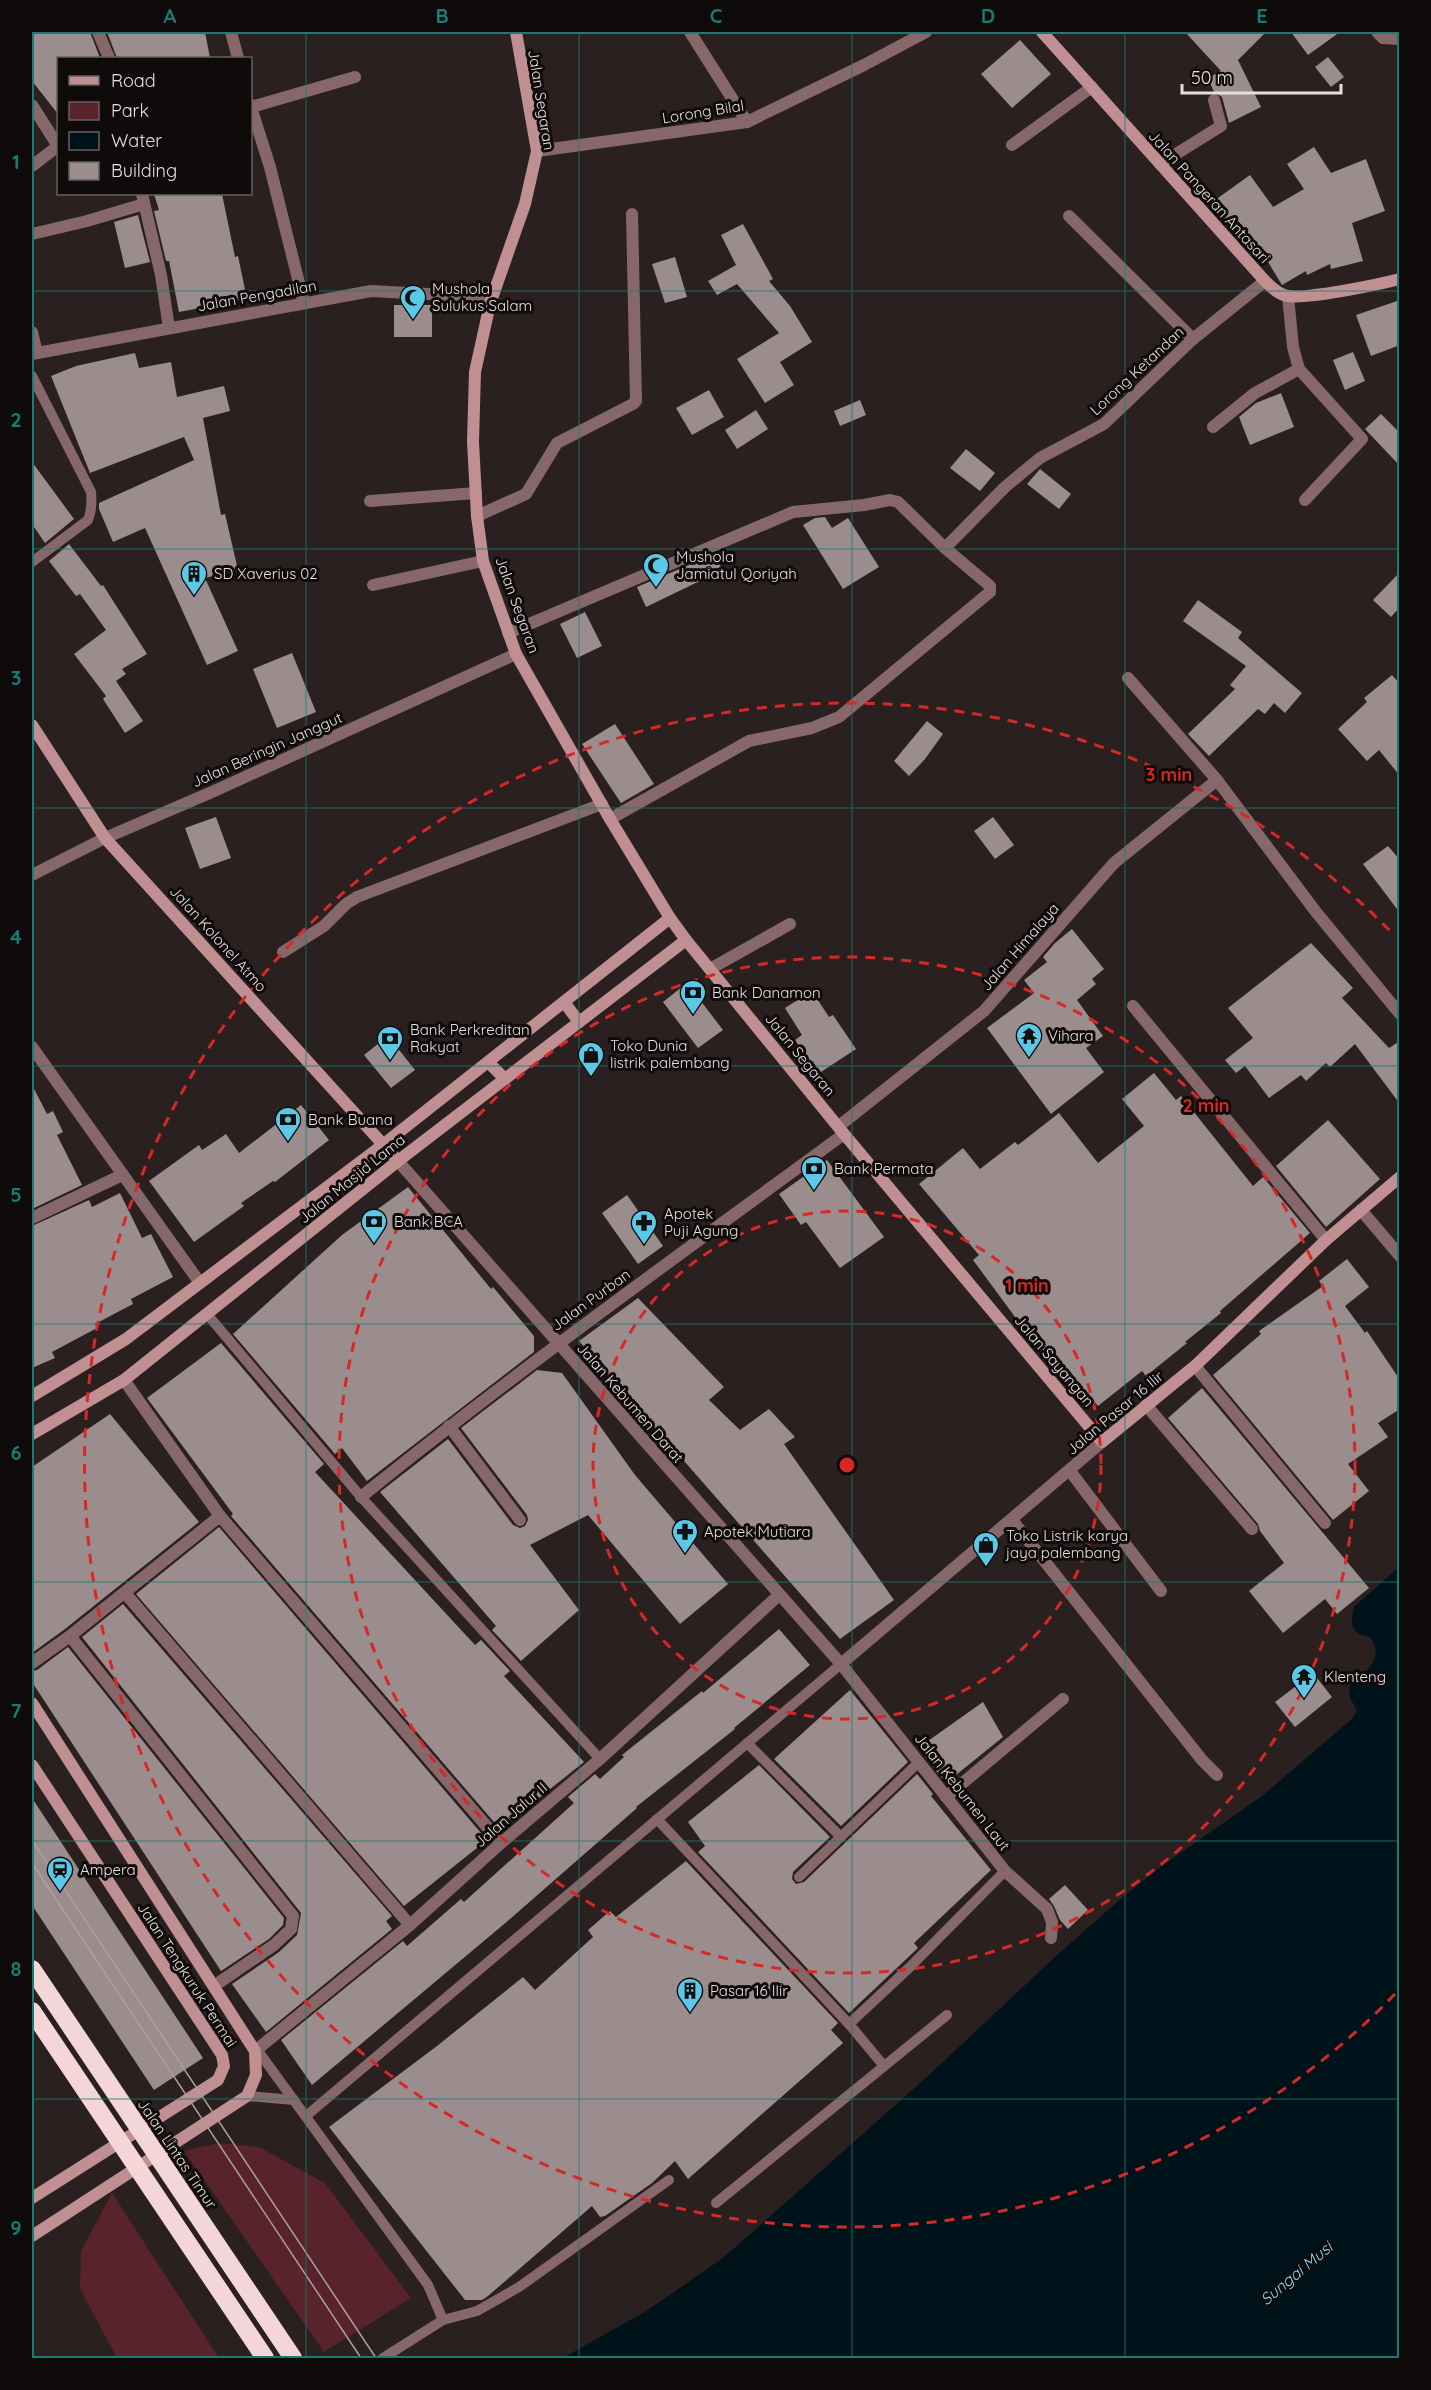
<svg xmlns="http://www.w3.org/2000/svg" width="1431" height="2390" font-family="Quicksand,sans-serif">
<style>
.green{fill:#58232a}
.water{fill:#00131a}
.building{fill:#9b8d8d}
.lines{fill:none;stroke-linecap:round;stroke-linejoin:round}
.lane{stroke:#86686a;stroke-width:10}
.street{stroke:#86686a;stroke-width:12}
.secondary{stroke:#bf8f92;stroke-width:12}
.tram{stroke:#a9a0a0;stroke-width:1.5}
.highway-bridge{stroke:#f5d6d8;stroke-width:18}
.grid{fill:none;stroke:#1a7b74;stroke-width:1.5;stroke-opacity:0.55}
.ring{fill:none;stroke:#d62828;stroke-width:3;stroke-dasharray:10 8}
.labels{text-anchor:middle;stroke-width:6;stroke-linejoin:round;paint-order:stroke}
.street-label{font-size:15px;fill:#e7dfdf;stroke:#100b0b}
.poi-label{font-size:15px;fill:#e7dfdf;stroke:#100b0b;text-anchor:start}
.water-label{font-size:16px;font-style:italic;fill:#82dcf5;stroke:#100b0b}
.centre{fill:#d62828;stroke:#100b0b;stroke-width:3}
.ring-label{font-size:18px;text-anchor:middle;font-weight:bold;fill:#d62828;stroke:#100b0b;stroke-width:6;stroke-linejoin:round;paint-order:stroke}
.neatline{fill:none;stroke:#1a7b74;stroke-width:2}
.grid-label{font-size:20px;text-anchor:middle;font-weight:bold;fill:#1a7b74}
</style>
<rect width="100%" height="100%" fill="#2b2020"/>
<!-- green -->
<g class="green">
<path d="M219 2143 259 2147 325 2183 411 2298 324 2352 184 2151Z"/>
<path d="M112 2193 219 2358H117L80 2289 81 2251Z"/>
</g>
<!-- water -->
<path class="water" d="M1399 1567V2358H563L648 2310 723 2258 928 2076 1057 1955 1123 1897 1159 1868 1262 1796 1353 1718 1357 1710 1350 1698 1349 1687C1364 1673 1386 1659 1370 1637 1350 1633 1350 1626 1354 1607Z"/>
<!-- building -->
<g class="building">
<path d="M32 32H90L100 58H58V114L32 81Z"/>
<path d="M107 32H205L210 58H117Z"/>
<path d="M1185 32H1266L1238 60 1261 107 1229 123 1222 97 1214 92 1208 78 1221 71Z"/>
<path d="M1291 32H1340L1308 55Z"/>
<path d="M1020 40 1051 74 1012 108 981 74Z"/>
<path d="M1328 57 1344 77 1331 87 1315 67Z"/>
<path d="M1314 147 1331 173 1366 159 1385 211 1352 223 1363 261 1331 269 1330 264 1307 275 1306 271 1282 285 1265 257 1236 218 1227 225 1211 203 1250 175 1273 207 1304 189 1287 164Z"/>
<path d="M154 194H222L235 257 238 256 247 299 179 312 169 261H166L154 211 159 210Z"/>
<path d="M138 215 150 262 125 268 114 222Z"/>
<path d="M743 224 773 279 769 281 790 306 812 342 780 362 794 385 765 403 737 359 779 333 737 284 717 295 708 281 736 265 721 235Z"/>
<path d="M675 257 687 297 665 303 652 264Z"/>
<path d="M1400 300V345L1371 356 1356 315Z"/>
<rect x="394" y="305" width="38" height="32"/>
<path d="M1353 352 1365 381 1345 390 1333 360Z"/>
<path d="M135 353 139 368 171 362 177 397 224 386 230 411 203 418 221 515 225 514 238 570 205 578 238 651 207 665 145 528 113 542 99 509V503L194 460 184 437 90 473 51 376 76 366Z"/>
<path d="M709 390 724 417 692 435 676 408Z"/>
<path d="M1281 393 1294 427 1250 445 1239 417 1256 403Z"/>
<path d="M860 400 866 415 840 426 834 411Z"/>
<path d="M756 410 768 429 737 449 725 430Z"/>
<path d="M1381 414 1400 433V466L1365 429Z"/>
<path d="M966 449 995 473 980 491 950 468Z"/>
<path d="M32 462 74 519 45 543 32 524Z"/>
<path d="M1040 469 1071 494 1059 509 1027 484Z"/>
<path d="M825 517 832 528 848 518 879 567 843 589 803 525 815 518Z"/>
<path d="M69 544 101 586 103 585 147 654 122 669 126 674 116 681 143 721 125 733 103 699 106 696 74 654 106 630 80 594 76 596 49 561Z"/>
<path d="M715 554 721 567 700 576 702 580 646 607 637 587Z"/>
<path d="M1400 572V607L1391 617 1373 600Z"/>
<path d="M1198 600 1242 632 1238 638 1302 693 1285 713 1274 703 1265 714 1258 709 1209 756 1188 734 1235 689 1230 685 1246 666 1183 621Z"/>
<path d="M585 612 602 646 577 658 560 624Z"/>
<path d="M292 653 316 712 277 728 253 669Z"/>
<path d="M1392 675 1400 684V776L1379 750 1367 761 1338 729 1367 702 1364 698Z"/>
<path d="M927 721 943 734 925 759 909 776 894 761Z"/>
<path d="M615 724 654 784 621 803 582 744Z"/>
<path d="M216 817 231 858 200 869 185 828Z"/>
<path d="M993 817 1014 845 995 859 974 831Z"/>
<path d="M1388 846 1400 860V913L1363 864Z"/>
<path d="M1072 929 1104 969 1092 979 1096 984 1077 1000 1103 1036 1086 1048 1104 1072 1051 1114 987 1028 1034 993 1024 980 1047 962 1043 957 1055 943Z"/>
<path d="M1311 943 1353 988 1342 998 1389 1048 1400 1041V1104L1355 1044 1330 1067 1326 1063 1306 1081 1301 1075 1269 1098 1245 1066 1236 1073 1225 1060 1253 1038 1228 1008Z"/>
<path d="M687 983 723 1030 698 1048 663 1002Z"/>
<path d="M812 991 829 1017 833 1015 856 1049 818 1074 795 1040 802 1035 785 1008Z"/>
<path d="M388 1036 415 1070 391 1088 364 1055Z"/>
<path d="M1154 1073 1176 1100 1181 1096 1253 1186 1263 1177 1310 1233 1220 1311 1221 1313 1185 1342 1187 1343 1146 1376 1142 1371 1098 1406 1054 1353 1046 1359 973 1260 979 1255 919 1184 963 1148 980 1169 1015 1142 1018 1145 1059 1113 1098 1163 1144 1126 1122 1099Z"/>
<path d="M32 1085 47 1114 53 1111 63 1132 57 1135 82 1185 32 1209Z"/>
<path d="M301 1105 329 1140 275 1182 273 1181 241 1203 244 1206 194 1242 149 1181 199 1145 202 1150 226 1134 239 1153Z"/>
<path d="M1328 1120 1380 1179 1326 1227 1276 1166Z"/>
<path d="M827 1160 884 1237 840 1268 806 1222 801 1225 779 1194Z"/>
<path d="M408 1187 491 1289 493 1287 534 1336V1352L367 1481 342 1448 335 1454 233 1334 342 1235Z"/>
<path d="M120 1193 142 1238 151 1234 173 1277 131 1299 133 1304 95 1324 97 1328 52 1352 55 1358 32 1368V1226L89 1200 92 1207Z"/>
<path d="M627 1195 663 1246 638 1264 602 1213Z"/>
<path d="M1347 1259 1369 1287 1345 1306 1365 1333 1367 1331 1400 1380V1409L1378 1423 1388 1437 1348 1464 1369 1491 1333 1520 1213 1375 1261 1334 1259 1331 1323 1286 1319 1281Z"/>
<path d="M638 1298 724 1387 709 1400 740 1430 769 1409 795 1437 784 1444 894 1600 840 1639 579 1341Z"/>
<path d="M221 1343 324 1464 315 1472 475 1645 481 1640 510 1671 504 1676 584 1762 500 1829 231 1516 233 1514 147 1398Z"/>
<path d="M537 1370 562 1373 635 1475 728 1584 680 1624 588 1515 530 1545 579 1610 521 1661 492 1630 496 1626 380 1492 448 1439 513 1525 520 1528 525 1526 528 1520 527 1515 461 1428Z"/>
<path d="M1202 1388 1369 1588 1337 1614 1325 1599 1283 1633 1249 1591 1284 1563 1260 1531 1258 1524 1168 1418Z"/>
<path d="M110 1414 199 1522 65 1629 32 1653V1467Z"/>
<path d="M219 1527 487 1840 404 1906 136 1594Z"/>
<path d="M123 1604 392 1916 386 1921 392 1929 266 2032 232 1984 279 1952 297 1935 301 1913 82 1637Z"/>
<path d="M779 1629 810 1665 734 1728 735 1729 636 1807 637 1808 503 1925 312 2085 281 2040 403 1941 407 1946 461 1899 464 1902 574 1803 568 1797 595 1774 600 1779 624 1757 622 1755 702 1691 703 1693Z"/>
<path d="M68 1647 284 1918 283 1925 269 1939 221 1971 32 1682V1671L37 1670Z"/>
<path d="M1313 1673 1332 1697 1295 1727 1275 1702Z"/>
<path d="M850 1690 908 1762 841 1826 774 1759Z"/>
<path d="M983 1702 1003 1737 946 1783 918 1748Z"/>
<path d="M759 1765 830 1837 793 1872 792 1879 796 1884 804 1882 917 1774 933 1794 931 1796 991 1870 914 1943 918 1948 849 2013 698 1852 705 1846 688 1822Z"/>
<path d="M32 1798 203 2058 154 2090 32 1905Z"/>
<path d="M686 1861 838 2023 831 2030 843 2043 688 2179 675 2161 652 2183 605 2216 600 2217 592 2206 488 2296 482 2300H465L329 2127 437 2046 523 1977 535 1990 593 1937 588 1930 610 1911 616 1917Z"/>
<path d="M1065 1885 1088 1910 1068 1929 1060 1920 1054 1906 1049 1899Z"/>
</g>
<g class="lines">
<!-- lane -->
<g class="lane">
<path d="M32 376 91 492C92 502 92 510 88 520L32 562"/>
<path d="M207 1314 361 1497 600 1759"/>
<path d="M747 1743 841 1837"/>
<path d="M657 1819 849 2024 884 2066"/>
<path d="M799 1877 919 1762"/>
<path d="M849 2024 910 1967 1005 1871"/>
<path d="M255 2051 261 2055 428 2285 443 2320 383 2358"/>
<path d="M247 2096 294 2100"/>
<path d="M306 2116 841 1664"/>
<path d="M716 2203 947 2015"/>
<path d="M443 2320 477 2311 519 2287 669 2180"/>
</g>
<!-- street -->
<g class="street">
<path d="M98 32 109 58"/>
<path d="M231 32 238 58"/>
<path d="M690 32 747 122"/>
<path d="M1377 32 1383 38 1400 39"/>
<path d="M250 104 270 167 304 303"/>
<path d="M32 105 58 146"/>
<path d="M251 107 355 77"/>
<path d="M1012 145 1092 87"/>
<path d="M537 151 747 122 864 65 926 32"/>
<path d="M1160 164 1221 126 1214 100"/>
<path d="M32 166 58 146"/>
<path d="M142 194 161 275 169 328"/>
<path d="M1069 216 1193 339"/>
<path d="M32 234 87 221 144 204"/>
<path d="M1288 296 1293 347 1299 369 1362 439 1305 500"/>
<path d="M32 332 37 353"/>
<path d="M32 354 371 291 446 295 490 304"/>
<path d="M1213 427 1255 393 1299 369"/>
<path d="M370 501 476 493"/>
<path d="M477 516 526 494 557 443 633 404 636 401 632 214"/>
<path d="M945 548 1005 487 1040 458 1104 424 1193 339 1265 281"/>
<path d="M373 585 483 561"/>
<path d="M508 633 793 512 864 505 890 500 898 502 945 548 990 586V592L839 717 812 728 749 741 610 819"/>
<path d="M1128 678 1217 780 1316 912 1400 1014"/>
<path d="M32 875 105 838 212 792 516 654"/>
<path d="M283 952 324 926 346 904 357 897 602 804"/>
<path d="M710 969 790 924"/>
<path d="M1133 1006 1326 1240"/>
<path d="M32 1047 200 1283"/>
<path d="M839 1126 984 1011 1114 863 1217 780"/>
<path d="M398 1161 841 1664 1005 1871 1047 1909 1052 1922 1051 1938"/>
<path d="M1361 1210 1400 1256"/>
<path d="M32 1218 122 1175"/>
<path d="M1195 1366 1325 1523"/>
<path d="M124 1380 220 1516 501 1843"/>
<path d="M1146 1405 1252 1529"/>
<path d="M449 1426 520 1520"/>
<path d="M1070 1471 1161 1591"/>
<path d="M361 1497C518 1370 682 1253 844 1134"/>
<path d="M1012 1520 1202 1760 1217 1775"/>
<path d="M125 1593 410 1925"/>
<path d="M70 1636 293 1916 291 1929 274 1945 214 1986"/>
<path d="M32 1663 70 1636 220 1516"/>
<path d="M841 1664 1102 1442"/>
<path d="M946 1797 1063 1699"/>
<path d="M255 2051 410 1925 501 1843 600 1759 779 1595"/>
</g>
<!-- secondary -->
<g class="secondary">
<path d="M516 32 537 151 525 204 490 304 475 372 473 442 477 516 483 561 516 654 610 819 670 918 686 940 844 1134 1102 1442 1195 1366 1326 1240 1400 1177"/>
<path d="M1042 32 1265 281C1271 287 1279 295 1288 296 1309 299 1376 285 1400 279"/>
<path d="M32 725 105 838 398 1161"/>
<path d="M564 1002 579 1022"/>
<path d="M488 1062 505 1079"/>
<path d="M32 1396 126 1339 384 1144 670 918"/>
<path d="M32 1434 124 1380 398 1161 686 940"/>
<path d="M32 1703 255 2051 256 2075 247 2096 32 2236"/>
<path d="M32 1765 222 2055 224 2066 218 2080 32 2198"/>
</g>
<!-- tram -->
<g class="tram">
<path d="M32 1840 376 2358"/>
<path d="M32 1863 361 2358"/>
</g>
<!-- highway-bridge -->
<g class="highway-bridge">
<path d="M32 1969 293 2358"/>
<path d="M32 2011 265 2358"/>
</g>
</g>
<!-- grid -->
<path class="grid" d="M306 32V2358M579 32V2358M852 32V2358M1125 32V2358M32 291H1400M32 549H1400M32 808H1400M32 1066H1400M32 1324H1400M32 1582H1400M32 1841H1400M32 2099H1400"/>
<!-- distance rings -->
<g class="ring">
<circle cx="847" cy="1465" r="254"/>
<circle cx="847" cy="1465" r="508"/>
<path d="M1395 1994A762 762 0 1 1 1395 936"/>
</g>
<!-- icons -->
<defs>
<symbol id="mosque-pin" viewBox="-11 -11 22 30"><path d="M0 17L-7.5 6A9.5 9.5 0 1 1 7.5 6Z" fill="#5ac8e6" stroke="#100b0b"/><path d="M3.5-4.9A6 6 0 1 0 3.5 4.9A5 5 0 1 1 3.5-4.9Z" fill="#111"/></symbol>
<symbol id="building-pin" viewBox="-11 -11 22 30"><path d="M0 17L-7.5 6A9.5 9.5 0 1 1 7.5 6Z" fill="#5ac8e6" stroke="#100b0b"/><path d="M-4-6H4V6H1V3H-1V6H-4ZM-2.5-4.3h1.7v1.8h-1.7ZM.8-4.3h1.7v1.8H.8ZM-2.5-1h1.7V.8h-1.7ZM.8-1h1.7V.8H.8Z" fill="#111"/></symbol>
<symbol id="bank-pin" viewBox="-11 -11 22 30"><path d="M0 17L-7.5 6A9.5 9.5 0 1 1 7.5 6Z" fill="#5ac8e6" stroke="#100b0b"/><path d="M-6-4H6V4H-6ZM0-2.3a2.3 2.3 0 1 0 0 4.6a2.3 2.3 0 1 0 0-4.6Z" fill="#111"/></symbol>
<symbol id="temple-pin" viewBox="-11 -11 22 30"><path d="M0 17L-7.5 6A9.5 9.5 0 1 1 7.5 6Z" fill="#5ac8e6" stroke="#100b0b"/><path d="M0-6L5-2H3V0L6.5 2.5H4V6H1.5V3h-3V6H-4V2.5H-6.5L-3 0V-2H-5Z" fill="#111"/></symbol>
<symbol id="shop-pin" viewBox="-11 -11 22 30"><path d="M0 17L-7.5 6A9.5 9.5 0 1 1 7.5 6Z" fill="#5ac8e6" stroke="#100b0b"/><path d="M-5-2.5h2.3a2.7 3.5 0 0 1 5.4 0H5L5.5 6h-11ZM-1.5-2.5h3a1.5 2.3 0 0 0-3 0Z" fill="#111"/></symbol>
<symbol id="pharmacy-pin" viewBox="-11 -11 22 30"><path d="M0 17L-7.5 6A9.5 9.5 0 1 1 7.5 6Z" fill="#5ac8e6" stroke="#100b0b"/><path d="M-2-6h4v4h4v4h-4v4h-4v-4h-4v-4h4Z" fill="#111"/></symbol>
<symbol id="station-pin" viewBox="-11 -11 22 30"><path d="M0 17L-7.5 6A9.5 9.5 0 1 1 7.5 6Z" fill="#5ac8e6" stroke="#100b0b"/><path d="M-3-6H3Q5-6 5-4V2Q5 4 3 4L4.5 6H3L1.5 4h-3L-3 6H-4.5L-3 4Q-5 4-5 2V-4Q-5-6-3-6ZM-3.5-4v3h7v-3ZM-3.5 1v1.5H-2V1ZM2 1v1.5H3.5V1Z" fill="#111"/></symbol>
</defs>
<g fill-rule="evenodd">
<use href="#mosque-pin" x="398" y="283" width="30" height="40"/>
<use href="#mosque-pin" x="641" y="551" width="30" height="40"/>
<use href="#building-pin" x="179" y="559" width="30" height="40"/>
<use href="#bank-pin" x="678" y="978" width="30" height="40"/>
<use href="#temple-pin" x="1014" y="1021" width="30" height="40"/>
<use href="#bank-pin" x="375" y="1024" width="30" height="40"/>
<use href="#shop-pin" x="576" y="1040" width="30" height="40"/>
<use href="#bank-pin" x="273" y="1105" width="30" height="40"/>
<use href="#bank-pin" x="799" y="1154" width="30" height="40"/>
<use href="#bank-pin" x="359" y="1207" width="30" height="40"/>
<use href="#pharmacy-pin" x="629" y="1208" width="30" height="40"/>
<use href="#pharmacy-pin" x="670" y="1517" width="30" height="40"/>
<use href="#shop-pin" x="971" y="1530" width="30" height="40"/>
<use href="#temple-pin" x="1289" y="1662" width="30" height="40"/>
<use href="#station-pin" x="45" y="1855" width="30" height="40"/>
<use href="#building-pin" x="675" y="1976" width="30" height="40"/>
</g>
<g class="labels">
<!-- street labels -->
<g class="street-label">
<text transform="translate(541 100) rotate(81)" y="5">Jalan Segaran</text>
<text transform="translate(703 112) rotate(-9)" y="5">Lorong Bilal</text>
<text transform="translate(1209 197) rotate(48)" y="5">Jalan Pangeran Antasari</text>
<text transform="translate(257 296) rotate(-10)" y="5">Jalan Pengadilan</text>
<text transform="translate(1137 371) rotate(-43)" y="5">Lorong Ketandan</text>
<text transform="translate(517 605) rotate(70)" y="5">Jalan Segaran</text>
<text transform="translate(267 750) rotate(-24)" y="5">Jalan Beringin Janggut</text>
<text transform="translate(218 939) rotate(48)" y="5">Jalan Kolonel Atmo</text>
<text transform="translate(1020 947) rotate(-49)" y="5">Jalan Himalaya</text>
<text transform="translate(800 1055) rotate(51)" y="5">Jalan Segaran</text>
<text transform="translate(352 1179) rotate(-39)" y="5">Jalan Masjid Lama</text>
<text transform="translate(591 1300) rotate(-36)" y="5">Jalan Purban</text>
<text transform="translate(1054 1361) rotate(50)" y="5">Jalan Sayangan</text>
<text transform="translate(630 1403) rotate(49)" y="5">Jalan Kebumen Darat</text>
<text transform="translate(1115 1413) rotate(-40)" y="5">Jalan Pasar 16 Ilir</text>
<text transform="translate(962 1792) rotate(52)" y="5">Jalan Kebumen Laut</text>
<text transform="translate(511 1815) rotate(-41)" y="5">Jalan Jalur II</text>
<text transform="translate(187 1975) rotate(57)" y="5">Jalan Tengkuruk Permai</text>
<text transform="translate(177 2154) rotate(56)" y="5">Jalan Lintas Timur</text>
</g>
<!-- poi labels -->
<g class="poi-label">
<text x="432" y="294">Mushola<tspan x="432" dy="17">Sulukus Salam</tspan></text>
<text x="676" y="562">Mushola<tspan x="676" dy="17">Jamiatul Qoriyah</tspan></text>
<text x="214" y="579">SD Xaverius 02</text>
<text x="712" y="998">Bank Danamon</text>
<text x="410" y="1035">Bank Perkreditan<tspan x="410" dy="17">Rakyat</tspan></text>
<text x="1048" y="1041">Vihara</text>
<text x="610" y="1051">Toko Dunia<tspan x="610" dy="17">listrik palembang</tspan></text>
<text x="308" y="1125">Bank Buana</text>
<text x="834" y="1174">Bank Permata</text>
<text x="664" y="1219">Apotek<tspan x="664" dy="17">Puji Agung</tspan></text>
<text x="394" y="1227">Bank BCA</text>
<text x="704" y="1537">Apotek Mutiara</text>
<text x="1006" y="1541">Toko Listrik karya<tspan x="1006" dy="17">jaya palembang</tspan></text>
<text x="1324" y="1682">Klenteng</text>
<text x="80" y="1875">Ampera</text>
<text x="710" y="1996">Pasar 16 Ilir</text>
</g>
<!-- water labels -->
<g class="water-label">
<text transform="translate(1296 2273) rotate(-40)" y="6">Sungai Musi</text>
</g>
</g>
<circle cx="847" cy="1465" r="9" class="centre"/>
<g class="ring-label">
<text x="1169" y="781">3 min</text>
<text x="1206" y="1112">2 min</text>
<text x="1027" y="1292">1 min</text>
</g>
<!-- border -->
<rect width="1431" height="2390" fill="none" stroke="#100b0b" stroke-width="66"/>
<!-- legend -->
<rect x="57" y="57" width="195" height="138" fill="#100b0b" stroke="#666060" stroke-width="1.5"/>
<rect x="69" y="76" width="30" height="9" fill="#bf8f92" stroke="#666060" stroke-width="1.5"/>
<text x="111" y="87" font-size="18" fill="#e7dfdf">Road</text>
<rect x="69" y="102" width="30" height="18" fill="#58232a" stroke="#666060" stroke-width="1.5"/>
<text x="111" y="117" font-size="18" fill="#e7dfdf">Park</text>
<rect x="69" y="132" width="30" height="18" fill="#00131a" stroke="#666060" stroke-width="1.5"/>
<text x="111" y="147" font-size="18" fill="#e7dfdf">Water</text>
<rect x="69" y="162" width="30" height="18" fill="#9b8d8d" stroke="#666060" stroke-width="1.5"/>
<text x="111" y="177" font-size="18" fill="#e7dfdf">Building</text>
<!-- scale -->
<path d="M1182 84v9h159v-9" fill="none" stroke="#e7dfdf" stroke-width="3"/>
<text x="1191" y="84" font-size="18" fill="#e7dfdf" stroke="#100b0b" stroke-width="4.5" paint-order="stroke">50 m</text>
<rect x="33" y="33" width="1365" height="2324" class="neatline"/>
<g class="grid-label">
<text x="170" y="23">A</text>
<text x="442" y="23">B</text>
<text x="716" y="23">C</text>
<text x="988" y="23">D</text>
<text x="1262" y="23">E</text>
<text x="16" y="169">1</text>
<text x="16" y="427">2</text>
<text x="16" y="685">3</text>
<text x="16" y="944">4</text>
<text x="16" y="1202">5</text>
<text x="16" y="1460">6</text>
<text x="16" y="1718">7</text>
<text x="16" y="1976">8</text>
<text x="16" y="2235">9</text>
</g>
</svg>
